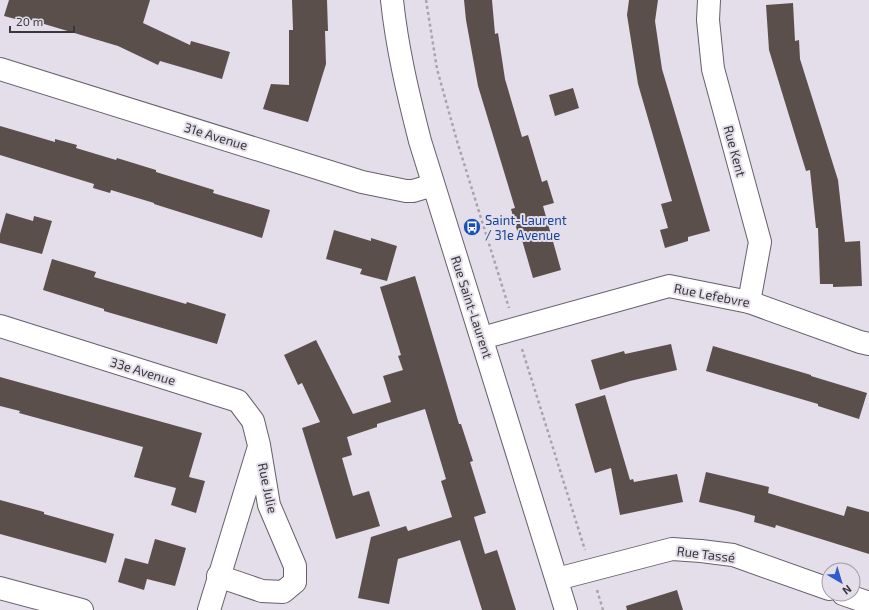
<svg xmlns="http://www.w3.org/2000/svg" width="869" height="610" font-family="'Exo 2',sans-serif">
<style>
.building{fill:#5b4f4b}
.lines{fill:none;stroke-linecap:round;stroke-linejoin:round}
.minor-casing{stroke:#66606a;stroke-width:24}
.path{stroke:#a8a4ad;stroke-width:2.5;stroke-dasharray:3 3;stroke-linecap:butt}
.minor{stroke:#fff;stroke-width:22}
.labels{text-anchor:middle;stroke-width:4;stroke-linejoin:round;paint-order:stroke}
.street-label{font-size:13px;fill:#39373b;stroke:#e4deea}
.transit-label{font-size:13px;fill:#164399;stroke:#e4deea;text-anchor:start}
</style>
<rect width="100%" height="100%" fill="#e4deea"/>
<!-- building -->
<g class="building">
<path d="M9 0H150L143 23 190 45 191 41 230 52 222 79 160 61 158 65 118 46 24 18 23 21 4 16Z"/>
<path d="M292 0H327L328 31H325L326 64 308 122 263 109 271 84 289 85V30H293Z"/>
<path d="M464 0H492L495 34 498 33 505 79 522 137 528 135 542 182 547 180 554 203 543 206 561 270 533 278 520 233 518 234 511 209 515 208 478 86 466 20Z"/>
<path d="M629 0H658L655 21 662 69 710 231 688 237V241L665 248 660 230 668 228 661 204 672 201 638 84 627 15Z"/>
<path d="M793 3 795 41 799 40 800 59 838 180 845 242 860 241 862 286 833 287V284H820L818 228H816L810 170 806 171 769 50 766 5Z"/>
<path d="M573 88 579 108 555 116 549 95Z"/>
<path d="M0 126 55 142V139L77 145 76 148 116 160 117 158 156 170V172L214 190 213 193 270 210 262 238 154 204V203L111 190 110 193 93 188 94 184 0 155Z"/>
<path d="M6 213 33 221 34 216 52 221 42 254 0 243V234Z"/>
<path d="M334 230 371 241V238L397 246 387 281 360 274 362 269 326 259Z"/>
<path d="M52 259 96 272 94 277 186 304 187 302 226 314 217 344 104 311V309L43 290Z"/>
<path d="M415 276 459 424H461L473 461 470 462 486 513 474 517 485 554 497 550 516 610H482L460 540 398 559 389 604 358 598 371 537 406 526 408 531 452 517 441 481 446 479 425 409 377 424V427L347 437 352 455 342 458 353 496 369 491 380 526 336 539 302 428 320 422 302 383 298 385 284 355 316 340 353 414 391 402 383 376 403 370 398 356 401 355 380 287Z"/>
<path d="M671 344 677 370 630 381 600 390 591 360 624 351 625 354Z"/>
<path d="M713 346 811 375V376L867 393 859 419 818 406V404L706 371Z"/>
<path d="M0 377 202 433 189 477 205 481 196 513 171 505 176 488 134 477 143 447 19 413 20 411 0 406Z"/>
<path d="M605 395 630 480 633 479 634 482 677 474 683 502 620 515 611 468 595 473 575 404Z"/>
<path d="M706 472 769 487 768 493 844 516 847 506 869 512V554L776 525 775 528 754 522 755 516 737 511 699 502Z"/>
<path d="M0 500 44 512V514L114 534 106 563 0 534Z"/>
<path d="M155 539 186 548 175 586 147 579 144 590 118 582 125 558 148 564Z"/>
<path d="M677 590 683 610H627L626 606Z"/>
</g>
<g class="lines">
<defs>
<g id="minor">
<path d="M392 0C397 48 408 94 420 141L566 610"/>
<path d="M709 0 708 20 713 69 760 242 749 302"/>
<path d="M0 69 362 182 406 191H413L433 185"/>
<path d="M0 326 238 401 253 421 259 445 269 505 295 566V582L283 592 262 591 218 576"/>
<path d="M482 338 669 286 749 302 860 342 869 344"/>
<path d="M557 579 672 549 701 551 733 555 829 589"/>
<path d="M0 588 82 610"/>
<path d="M843 594 869 603"/>
<path d="M209 610 258 450"/>
</g>
</defs>
<!-- minor casing -->
<use href="#minor" class="minor-casing"/>
<!-- path -->
<g class="path">
<path d="M426 0 437 69 457 141 509 308"/>
<path d="M522 349 585 550"/>
<path d="M597 590 603 610"/>
</g>
<!-- minor -->
<use href="#minor" class="minor"/>
</g>
<!-- icons -->
<defs>
<symbol id="bus-disc" viewBox="-11 -11 22 22"><circle r="9.5" fill="#1a4fb4" stroke="#e4deea"/><path d="M-5-6H5V4H4V6H2V4H-2V6H-4V4H-5ZM-3.5-4V0h7V-4ZM-3.5 1.2v1.5H-2V1.2ZM2 1.2v1.5H3.5V1.2Z" fill="#fff"/></symbol>
</defs>
<g fill-rule="evenodd">
<use href="#bus-disc" x="462" y="217" width="20" height="20"/>
</g>
<g class="labels">
<!-- street labels -->
<g class="street-label">
<text transform="translate(216 136) rotate(17)" y="5">31e Avenue</text>
<text transform="translate(735 151) rotate(75)" y="5">Rue Kent</text>
<text transform="translate(712 295) rotate(11)" y="5">Rue Lefebvre</text>
<text transform="translate(472 307) rotate(72)" y="5">Rue Saint-Laurent</text>
<text transform="translate(143 371) rotate(17)" y="5">33e Avenue</text>
<text transform="translate(268 488) rotate(78)" y="5">Rue Julie</text>
<text transform="translate(706 554) rotate(7)" y="5">Rue Tassé</text>
</g>
<!-- transit labels -->
<g class="transit-label">
<text x="485" y="225">Saint-Laurent<tspan x="485" dy="15">/ 31e Avenue</tspan></text>
</g>
</g>
<!-- north arrow -->
<g transform="translate(841 582) rotate(142)"><circle r="19" fill="#e4deea" stroke="#a09ba4"/>
<path d="M0-3L7 15L0 10L-7 15Z" fill="#315bcb"/>
<text y="-6" font-size="11" font-weight="bold" text-anchor="middle" fill="#39373b">N</text>
</g>
<!-- scale -->
<path d="M10 26v6h64v-6" fill="none" stroke="#39373b" stroke-width="2"/>
<text x="16" y="26" font-size="12" fill="#39373b" stroke="#e4deea" stroke-width="3" paint-order="stroke">20 m</text>
</svg>
